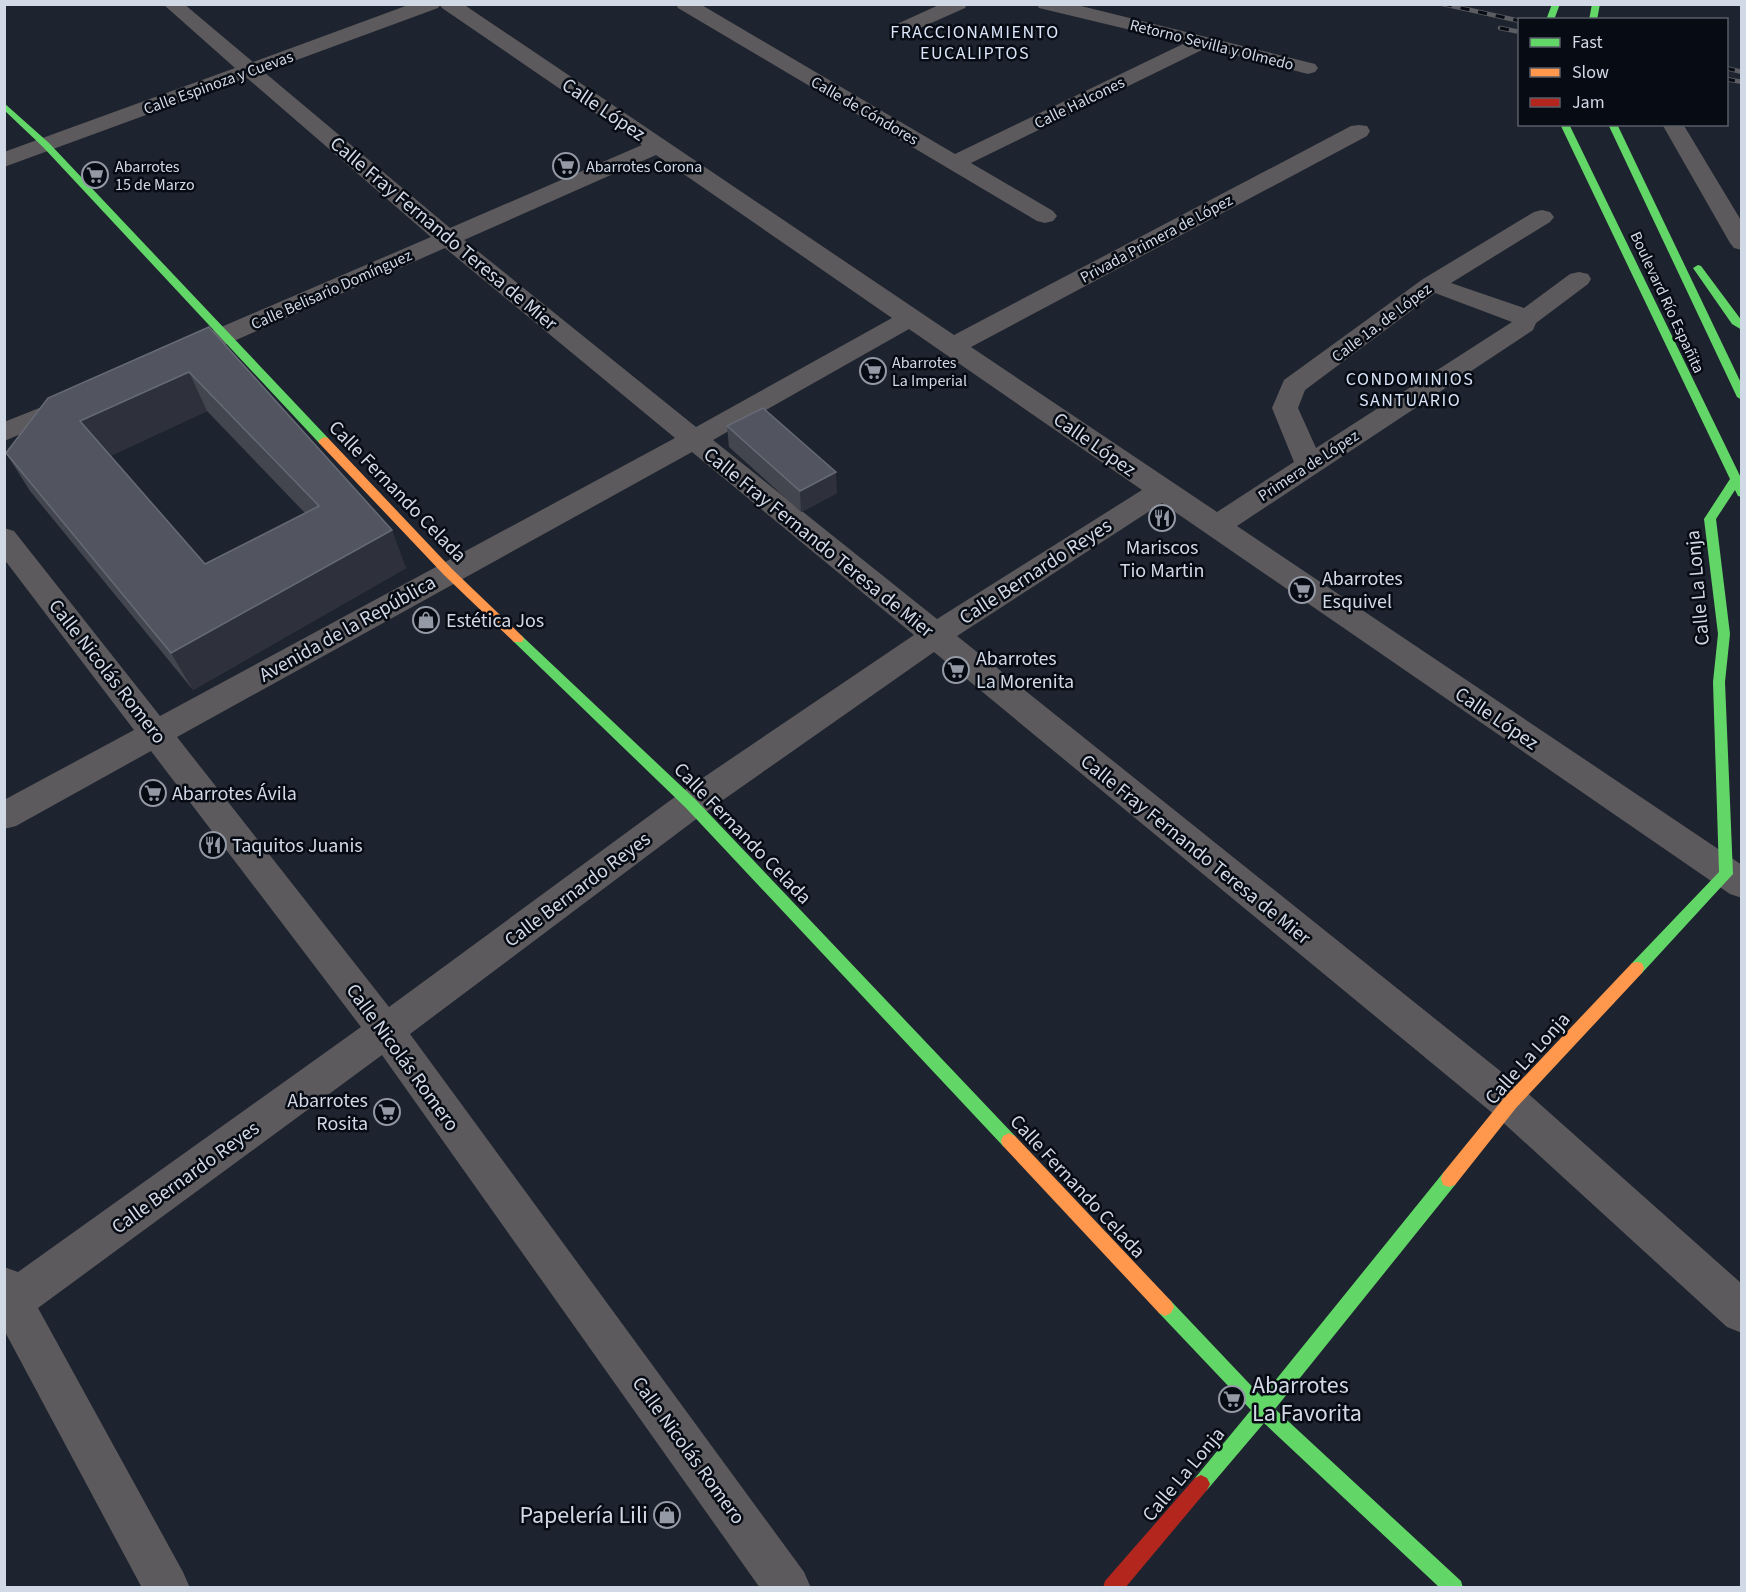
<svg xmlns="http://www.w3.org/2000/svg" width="1746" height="1592" font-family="'Source Sans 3',sans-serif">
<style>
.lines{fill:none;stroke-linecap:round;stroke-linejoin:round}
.street{fill:#5d5a5d;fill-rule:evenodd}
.fast{fill:#63d668;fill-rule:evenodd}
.slow{fill:#ff974d;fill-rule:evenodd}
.jam{fill:#b3261e;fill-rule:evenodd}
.rail-casing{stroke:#5b5d62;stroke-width:4.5}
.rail{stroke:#070c14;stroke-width:3;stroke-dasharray:9;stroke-linecap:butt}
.wall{fill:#43454f;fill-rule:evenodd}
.shaded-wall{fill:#2e313c}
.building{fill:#525560;stroke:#666a75;stroke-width:1.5;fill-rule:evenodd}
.labels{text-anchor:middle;stroke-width:5;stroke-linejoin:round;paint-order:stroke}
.far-street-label{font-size:16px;fill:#d2d9e6;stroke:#070c14}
.far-poi-label{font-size:16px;fill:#d2d9e6;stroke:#070c14;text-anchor:start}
.far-neighbourhood-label{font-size:18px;letter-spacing:1.5px;fill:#dae5fa;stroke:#070c14}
.street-label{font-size:20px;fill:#d2d9e6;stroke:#070c14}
.poi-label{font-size:20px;fill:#d2d9e6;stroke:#070c14;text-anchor:start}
.near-poi-label{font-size:24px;fill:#d2d9e6;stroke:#070c14;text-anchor:start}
</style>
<rect width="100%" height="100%" fill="#1e242f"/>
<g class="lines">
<!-- street -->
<g class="street">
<path d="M163 4H184L253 62 411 4H463L954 335 1351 126 1359 125 1367 126 1370 131 1367 136 971 347 1217 512 1294 462 1272 408 1284 380 1423 279 1534 212 1542 210 1550 212 1554 217 1550 222 1451 283 1524 308 1570 274 1579 272 1588 274 1591 279 1588 284 1536 323 1533 330 1237 526 1742 865V898L1730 894 1162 503 957 636 1524 1090 1742 1284V1333L1727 1327 1496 1116 934 652 703 814 410 1034 804 1572 811 1588H760L382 1055 38 1308 183 1572 190 1588H142L4 1330V1267L18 1272 361 1027 151 751 16 826 4 829V800L134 730 4 559V528L14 531 160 716 675 438 445 248 202 355 193 357 184 355 180 349 184 343 431 237 247 78 4 167V152L235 68ZM440 5 442 8 642 145 450 228 264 72 438 8ZM656 155 892 318 696 427 464 240ZM1435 293 1512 322 1316 448 1298 408 1305 390ZM909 329 1142 490 937 619 713 440ZM692 452 914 635 679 794 389 1007 177 737Z"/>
<path d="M676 4H700L955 154 1185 43 1039 8 1037 4H1073L1315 64 1318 68 1315 72 1308 74 1206 48 971 163 1053 211 1057 216 1053 221 1045 223 1037 221 678 8Z"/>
<path d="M941 4H967L965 8 911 32H897L894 28 897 24Z"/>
<path d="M1662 124H1683L1742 222V250L1734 248 1730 243Z"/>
<path d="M72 395 81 397 85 403 81 409 4 441V422Z"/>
</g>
<!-- fast -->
<g class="fast">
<path d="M1552 4H1560L1554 20H1546Z"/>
<path d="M1592 4H1600L1597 20H1589Z"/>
<path d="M4 103 49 143 328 438V444H320L43 147 4 110Z"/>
<path d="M1560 124H1569L1742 480V497L1738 496 1735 490 1716 519 1730 634 1725 682 1733 874 1642 973 1637 974 1632 973 1630 968 1632 963 1719 872 1713 682 1718 634 1704 519 1730 479Z"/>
<path d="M1608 124H1617L1742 385V400L1737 397Z"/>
<path d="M1698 265 1701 266 1742 321V330L1732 324 1693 268Z"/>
<path d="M518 634 522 636 696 800 1015 1136 1017 1141 1015 1146 1009 1149 1003 1146 686 808 514 642 512 639Z"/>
<path d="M1449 1171 1455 1173 1457 1179 1455 1185 1275 1409 1461 1581 1463 1588H1440L1264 1423 1207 1490 1201 1493 1195 1490 1192 1484 1195 1478 1251 1410 1159 1313 1156 1307 1159 1301 1165 1298 1171 1301 1262 1397 1443 1173Z"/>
</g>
<!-- slow -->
<g class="slow">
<path d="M324 437 328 438 452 569 522 636 524 639 522 642H514L444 575 320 444 318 441Z"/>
<path d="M1637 962 1642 963 1644 968 1642 973 1516 1108 1455 1185 1449 1187 1443 1185 1441 1179 1443 1173 1504 1098 1632 963Z"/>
<path d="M1009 1133 1015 1136 1171 1301 1174 1307 1171 1313 1165 1316 1159 1313 1003 1146 1001 1141 1003 1136Z"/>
</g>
<!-- jam -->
<path class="jam" d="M1201 1475 1207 1478 1210 1484 1207 1490 1125 1588H1103L1105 1581 1195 1478Z"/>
<defs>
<g id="rail">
<path d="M1443 4 1520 21"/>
<path d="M1500 28 1520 32"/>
<path d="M1726 68 1742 72"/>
<path d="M1726 79 1742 82"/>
</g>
</defs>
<!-- rail casing -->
<use href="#rail" class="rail-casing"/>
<!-- rail -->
<use href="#rail" class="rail"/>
</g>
<!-- wall -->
<g class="wall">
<path d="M209 327 406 568 193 690 30 491 6 453ZM207 411 305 513 205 564 110 456Z"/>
<path d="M727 426 837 493 801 512 729 447Z"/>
</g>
<!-- shaded-wall -->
<g class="shaded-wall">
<path d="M189 372 207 411 102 460 80 421Z"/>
<path d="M836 472 837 493 801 512 800 491Z"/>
<path d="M392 530 406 568 193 690 171 653Z"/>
</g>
<!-- building -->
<g class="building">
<path d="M209 327 392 530 171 653 6 453 48 398ZM189 372 319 506 205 564 80 421Z"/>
<path d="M763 408 836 472 800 491 727 426Z"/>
</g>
<!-- icons -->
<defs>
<symbol id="supermarket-ring" viewBox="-11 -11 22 22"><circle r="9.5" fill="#070c14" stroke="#939aa6" stroke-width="1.5"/><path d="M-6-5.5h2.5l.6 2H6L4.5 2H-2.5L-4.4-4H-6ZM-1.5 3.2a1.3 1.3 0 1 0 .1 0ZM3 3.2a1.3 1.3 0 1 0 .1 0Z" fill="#939aa6"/></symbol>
<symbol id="restaurant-ring" viewBox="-11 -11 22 22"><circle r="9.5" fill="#070c14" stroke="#939aa6" stroke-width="1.5"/><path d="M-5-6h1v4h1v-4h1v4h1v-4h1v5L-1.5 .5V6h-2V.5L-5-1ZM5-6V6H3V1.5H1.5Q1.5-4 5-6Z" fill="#939aa6"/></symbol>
<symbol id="shop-ring" viewBox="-11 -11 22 22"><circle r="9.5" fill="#070c14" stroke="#939aa6" stroke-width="1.5"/><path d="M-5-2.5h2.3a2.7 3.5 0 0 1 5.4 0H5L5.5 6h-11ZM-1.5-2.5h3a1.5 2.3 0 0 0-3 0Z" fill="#939aa6"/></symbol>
</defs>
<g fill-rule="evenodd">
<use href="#supermarket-ring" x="551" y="151" width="30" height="30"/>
<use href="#supermarket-ring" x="80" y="160" width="30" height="30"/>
<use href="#supermarket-ring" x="858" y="356" width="30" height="30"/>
<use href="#restaurant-ring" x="1147" y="503" width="30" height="30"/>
<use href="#supermarket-ring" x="1287" y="575" width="30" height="30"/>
<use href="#shop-ring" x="411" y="605" width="30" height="30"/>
<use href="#supermarket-ring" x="941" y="655" width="30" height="30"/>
<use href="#supermarket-ring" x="138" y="778" width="30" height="30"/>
<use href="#restaurant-ring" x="198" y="830" width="30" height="30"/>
<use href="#supermarket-ring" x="372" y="1097" width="30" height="30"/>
<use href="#supermarket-ring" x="1217" y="1384" width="30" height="30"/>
<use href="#shop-ring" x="652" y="1500" width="30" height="30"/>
</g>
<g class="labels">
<!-- far-street labels -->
<g class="far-street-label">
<text transform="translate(1212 44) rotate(14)" y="6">Retorno Sevilla y Olmedo</text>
<text transform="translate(218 82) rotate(-20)" y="6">Calle Espinoza y Cuevas</text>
<text transform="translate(1079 102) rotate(-26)" y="6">Calle Halcones</text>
<text transform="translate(865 110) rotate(30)" y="6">Calle de Cóndores</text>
<text transform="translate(1156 238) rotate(-28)" y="6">Privada Primera de López</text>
<text transform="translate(331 289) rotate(-24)" y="6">Calle Belisario Domínguez</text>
<text transform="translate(1668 302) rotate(65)" y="6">Boulevard Río Españita</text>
<text transform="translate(1381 322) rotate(-37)" y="6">Calle 1a. de López</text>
<text transform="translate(1308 465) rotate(-33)" y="6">Primera de López</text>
</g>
<!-- far-poi labels -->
<g class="far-poi-label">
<text x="115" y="172">Abarrotes<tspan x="115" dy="18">15 de Marzo</tspan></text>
<text x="586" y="172">Abarrotes Corona</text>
<text x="892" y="368">Abarrotes<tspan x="892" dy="18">La Imperial</tspan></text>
</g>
<!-- far-neighbourhood labels -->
<g class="far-neighbourhood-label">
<text x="975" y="38">FRACCIONAMIENTO<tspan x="975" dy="21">EUCALIPTOS</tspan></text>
<text x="1410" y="385">CONDOMINIOS<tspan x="1410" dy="21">SANTUARIO</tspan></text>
</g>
<!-- street labels -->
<g class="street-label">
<text transform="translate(604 109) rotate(34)" y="7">Calle López</text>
<text transform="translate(444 233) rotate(40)" y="7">Calle Fray Fernando Teresa de Mier</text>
<text transform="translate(1095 444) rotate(35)" y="7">Calle López</text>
<text transform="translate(398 491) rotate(46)" y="7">Calle Fernando Celada</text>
<text transform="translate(819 542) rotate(39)" y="7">Calle Fray Fernando Teresa de Mier</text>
<text transform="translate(1035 571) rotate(-33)" y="7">Calle Bernardo Reyes</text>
<text transform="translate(1697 588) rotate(-95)" y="7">Calle La Lonja</text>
<text transform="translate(347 628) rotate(-29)" y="7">Avenida de la República</text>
<text transform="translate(108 671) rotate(52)" y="7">Calle Nicolás Romero</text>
<text transform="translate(1497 718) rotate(34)" y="7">Calle López</text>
<text transform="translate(743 833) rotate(46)" y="7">Calle Fernando Celada</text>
<text transform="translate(1196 849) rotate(39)" y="7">Calle Fray Fernando Teresa de Mier</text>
<text transform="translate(577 889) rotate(-37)" y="7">Calle Bernardo Reyes</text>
<text transform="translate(403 1057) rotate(54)" y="7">Calle Nicolás Romero</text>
<text transform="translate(1527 1058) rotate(-48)" y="7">Calle La Lonja</text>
<text transform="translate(185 1177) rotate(-36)" y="7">Calle Bernardo Reyes</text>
<text transform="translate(1078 1186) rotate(47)" y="7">Calle Fernando Celada</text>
<text transform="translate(689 1450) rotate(54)" y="7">Calle Nicolás Romero</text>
<text transform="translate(1183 1474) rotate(-50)" y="7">Calle La Lonja</text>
</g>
<!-- poi labels -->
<g class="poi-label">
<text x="1162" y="554" text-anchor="middle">Mariscos<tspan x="1162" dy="23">Tio Martin</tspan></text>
<text x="1322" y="585">Abarrotes<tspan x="1322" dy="23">Esquivel</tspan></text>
<text x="446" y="627">Estética Jos</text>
<text x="976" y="665">Abarrotes<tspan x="976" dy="23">La Morenita</tspan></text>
<text x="172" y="800">Abarrotes Ávila</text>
<text x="232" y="852">Taquitos Juanis</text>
<text x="368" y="1107" text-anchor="end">Abarrotes<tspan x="368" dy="23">Rosita</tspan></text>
</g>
<!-- near-poi labels -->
<g class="near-poi-label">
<text x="1252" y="1393">Abarrotes<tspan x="1252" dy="28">La Favorita</tspan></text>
<text x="648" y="1523" text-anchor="end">Papelería Lili</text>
</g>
</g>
<!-- border -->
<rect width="1746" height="1592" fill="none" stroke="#d2d9e6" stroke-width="12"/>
<!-- legend -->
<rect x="1518" y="18" width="210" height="108" fill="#070c14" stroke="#585e68" stroke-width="1.5"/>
<rect x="1530" y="38" width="30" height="9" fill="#63d668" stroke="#585e68" stroke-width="1.5"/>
<text x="1572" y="48" font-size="18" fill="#d2d9e6">Fast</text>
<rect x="1530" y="68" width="30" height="9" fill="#ff974d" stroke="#585e68" stroke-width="1.5"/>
<text x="1572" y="78" font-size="18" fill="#d2d9e6">Slow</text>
<rect x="1530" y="98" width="30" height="9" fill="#b3261e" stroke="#585e68" stroke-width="1.5"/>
<text x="1572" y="108" font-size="18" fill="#d2d9e6">Jam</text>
</svg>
